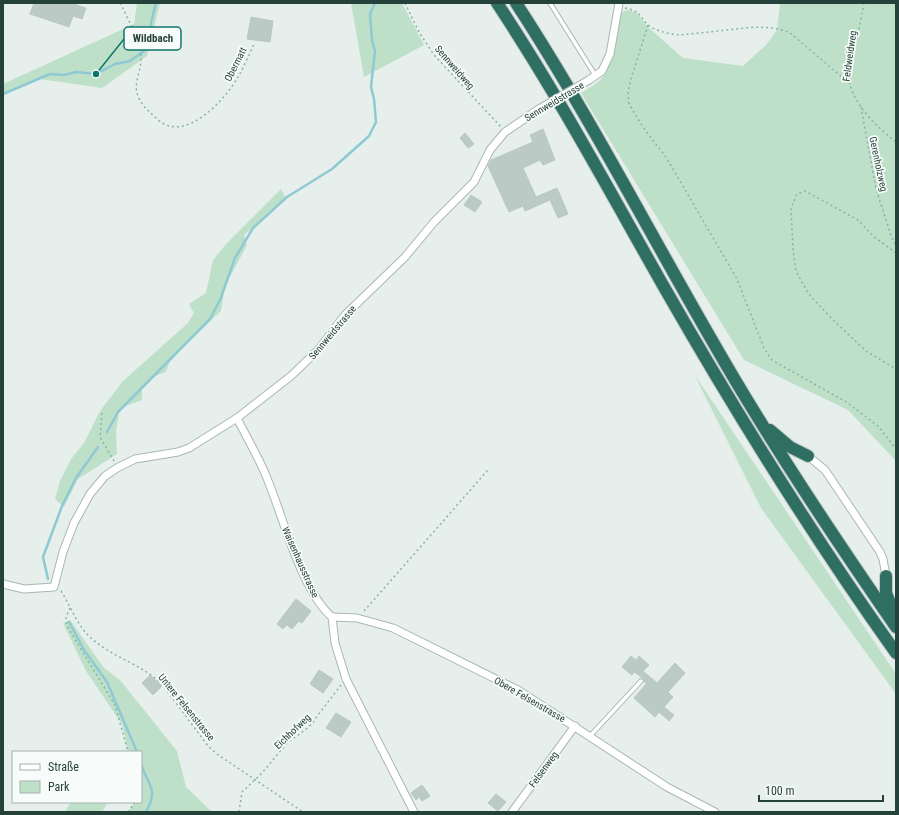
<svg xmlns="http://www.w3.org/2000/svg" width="899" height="815" font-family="'Roboto Condensed',sans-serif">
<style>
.green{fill:#bfe0c8}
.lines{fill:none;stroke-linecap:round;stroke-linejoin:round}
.stream{stroke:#8ec9d4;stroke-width:2.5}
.building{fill:#bbcac4;stroke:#b8c9c2}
.service-casing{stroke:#a8b8b2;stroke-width:5.5}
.minor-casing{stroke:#a8b8b2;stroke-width:9}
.motorway-casing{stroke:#c2cac8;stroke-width:14}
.path{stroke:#86b3a5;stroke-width:1.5;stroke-dasharray:2 3;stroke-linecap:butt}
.service{stroke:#fff;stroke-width:3.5}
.minor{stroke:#fff;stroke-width:7}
.motorway{stroke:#2f6f62;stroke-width:12}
.minor-bridge-casing{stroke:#a8b8b2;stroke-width:9;stroke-linecap:butt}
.minor-bridge{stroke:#fff;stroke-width:7}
.labels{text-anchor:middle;stroke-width:3.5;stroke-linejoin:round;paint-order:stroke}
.street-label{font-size:10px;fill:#24423a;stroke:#f7fbf9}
.leader{fill:none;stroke:#0f766e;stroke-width:1.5}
.callout-dot{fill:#0f766e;stroke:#f7fbf9;stroke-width:1.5}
.callout{fill:#f7fbf9;stroke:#0f766e;stroke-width:1.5}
.callout-label{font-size:11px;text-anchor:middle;font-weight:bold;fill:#24423a}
</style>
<rect width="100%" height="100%" fill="#e6efeb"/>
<!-- green -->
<g class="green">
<path d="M137 3H160L147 56 102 88 40 79 3 93V84L134 24Z"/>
<path d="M351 3H402L424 45 364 77Z"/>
<path d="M780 3H896V461L848 410 744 360 581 93C587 89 593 86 598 82 615 68 615 38 619 17L622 12 628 10 637 13 649 28 683 58 743 66 766 45 777 30Z"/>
<path d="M281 189 286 199 244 235 247 245 225 286 221 311 171 358 166 372 152 377 142 386V400L120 408 116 431 117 454 78 479 64 507 55 499 60 481 71 459 84 443 100 411 123 381 188 323 194 313 189 304 206 293 213 260 226 244Z"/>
<path d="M694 374 896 674V694L761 508Z"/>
<path d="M70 620 104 668 120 680 177 751 186 787 212 812H128L135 802H141V752H128L122 724 86 671 63 623Z"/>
<path d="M71 802H108L102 812H65Z"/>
</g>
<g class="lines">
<!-- stream -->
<g class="stream">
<path d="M3 94 50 74 64 75 76 72 96 74 115 64 130 61 144 51 151 38V23L156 3"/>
<path d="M107 432 118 412 210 319 220 300 235 258 253 228 287 197 332 169 369 136 376 122 374 99 371 87 375 51 372 40 370 14 375 3"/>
<path d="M48 579 43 557 62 506 76 478 98 447"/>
<path d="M69 622 84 650 107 682 137 752"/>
<path d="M141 764C148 786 159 788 146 812"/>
</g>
</g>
<!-- building -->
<g class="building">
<path d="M34 3H76V5L86 8 82 19 73 16 69 27 30 14Z"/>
<path d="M251 17 273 21 270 42 247 39Z"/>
<path d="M543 129 555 160 543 165 540 160 523 168 536 197 557 188 568 214 558 218 550 200 525 211 523 206 509 212 488 166 491 160 533 142 530 135Z"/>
<path d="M465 133 474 144 468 148 460 138Z"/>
<path d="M471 195 482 202 475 212 464 205Z"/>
<path d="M296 599 311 611 302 623 299 621 292 629 287 625 283 629 277 624Z"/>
<path d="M631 656 636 660 639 656 649 665 643 671 657 683 675 663 685 673 668 692 673 697 664 707 674 715 669 721 659 712 655 717 634 698 646 684 643 678 634 672 632 675 622 667Z"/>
<path d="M319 670 333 679 323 693 310 684Z"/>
<path d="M150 675 162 686 153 695 142 683Z"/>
<path d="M336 713 351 722 341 737 326 728Z"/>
<path d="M422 785 430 796 422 801 419 797 416 800 411 793Z"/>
<path d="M496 794 506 802 498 811 488 803Z"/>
</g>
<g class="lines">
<defs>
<g id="service">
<path d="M550 3 595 75"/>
<path d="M590 736 641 681"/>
</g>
<g id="minor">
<path d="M589 80 602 71 610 54 619 3"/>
<path d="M237 418C246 436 256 453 264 471 282 511 300 590 332 617L335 643 346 679 414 812"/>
<path d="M808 456 825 470 880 552 883 559 886 576"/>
<path d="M3 584 24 589 54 587 63 552 74 523 90 494 105 476 117 468 135 459 178 452 189 448 237 418 291 376 319 349 345 315 405 257 434 222 474 182 490 150 505 132 539 109"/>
<path d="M332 617 357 618 393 628 518 690 667 787 715 812"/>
<path d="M512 812 575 726"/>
</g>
<g id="motorway">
<path d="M497 3C558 95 610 192 664 287 736 413 812 535 896 653"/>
<path d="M516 3C589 115 650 234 717 349 772 445 833 536 896 627"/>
<path d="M770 430 790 447 808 456"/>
<path d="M886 576V593L894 613"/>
</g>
</defs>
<!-- service casing -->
<use href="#service" class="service-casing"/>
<!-- minor casing -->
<use href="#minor" class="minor-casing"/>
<!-- motorway casing -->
<use href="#motorway" class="motorway-casing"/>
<!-- path -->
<g class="path">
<path d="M120 3C128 19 139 38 141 57 142 68 134 82 137 93 140 105 149 111 157 119 184 145 225 100 238 77 244 67 249 55 254 44"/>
<path d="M405 3 419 32 434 55 501 127"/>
<path d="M864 3C862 16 848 77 850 85 857 108 878 128 896 142"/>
<path d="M625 8C641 12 638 14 647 24 654 31 670 34 680 35L755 27 774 28 789 32 850 84"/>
<path d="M648 25 631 79 628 92 629 104 645 130 666 157 737 279 764 348 771 359 777 363 848 403 879 427 896 449"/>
<path d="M861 107 876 189 892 238 896 246"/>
<path d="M896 253 873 236 858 220 805 191 797 194 791 208 793 250 796 271 808 293 832 319 866 351 896 369"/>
<path d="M102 413 100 437 114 461"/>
<path d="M61 591C71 606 77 626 91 638 112 657 141 664 162 684L208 746 217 754 303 812"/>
<path d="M70 608 66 617 67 626 115 705 128 752"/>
<path d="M364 611 488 470"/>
<path d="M128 812 135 802"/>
<path d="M239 812 242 792 262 773 287 743 309 727 341 685"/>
</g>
<!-- service -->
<use href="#service" class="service"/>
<!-- minor -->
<use href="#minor" class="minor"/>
<!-- motorway -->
<use href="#motorway" class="motorway"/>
<defs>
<path id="minor-bridge" d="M539 109 589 80"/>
</defs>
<!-- minor-bridge casing -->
<use href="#minor-bridge" class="minor-bridge-casing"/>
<!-- minor-bridge -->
<use href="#minor-bridge" class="minor-bridge"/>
</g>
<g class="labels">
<!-- street labels -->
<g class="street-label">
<text transform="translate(849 56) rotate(-82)" y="4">Feldweidweg</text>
<text transform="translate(235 64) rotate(-63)" y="4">Obermatt</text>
<text transform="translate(455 67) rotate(49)" y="4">Sennweidweg</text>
<text transform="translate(554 101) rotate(-31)" y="4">Sennweidstrasse</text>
<text transform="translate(879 164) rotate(78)" y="4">Gerenholzweg</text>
<text transform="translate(332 332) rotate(-50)" y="4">Sennweidstrasse</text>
<text transform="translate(301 562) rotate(66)" y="4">Waisenhausstrasse</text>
<text transform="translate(530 699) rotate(30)" y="4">Obere Felsenstrasse</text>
<text transform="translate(187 707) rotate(51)" y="4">Untere Felsenstrasse</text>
<text transform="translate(292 731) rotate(-44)" y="4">Eichhofweg</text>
<text transform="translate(543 769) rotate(-54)" y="4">Felsenweg</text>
</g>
</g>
<!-- callouts -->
<path class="leader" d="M96 74L124 39"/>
<circle class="callout-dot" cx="96" cy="74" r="4"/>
<rect class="callout" x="124" y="27" width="57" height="23" rx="4"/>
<g class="callout-label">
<text x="153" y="42">Wildbach</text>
</g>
<!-- border -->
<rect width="899" height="815" fill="none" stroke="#24423a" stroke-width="8"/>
<!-- legend -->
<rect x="12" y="751" width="130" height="52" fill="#f7fbf9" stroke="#a3b1ad"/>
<rect x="20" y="764" width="20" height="6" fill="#ffffff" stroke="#a3b1ad"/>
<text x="48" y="771" font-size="12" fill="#24423a">Straße</text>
<rect x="20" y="781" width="20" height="12" fill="#bfe0c8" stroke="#a3b1ad"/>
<text x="48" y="791" font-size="12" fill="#24423a">Park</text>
<!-- scale -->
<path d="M759 795v6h124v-6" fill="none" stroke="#24423a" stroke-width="2"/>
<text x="765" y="795" font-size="12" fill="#24423a" stroke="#f7fbf9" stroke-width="3" paint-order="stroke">100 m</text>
</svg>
